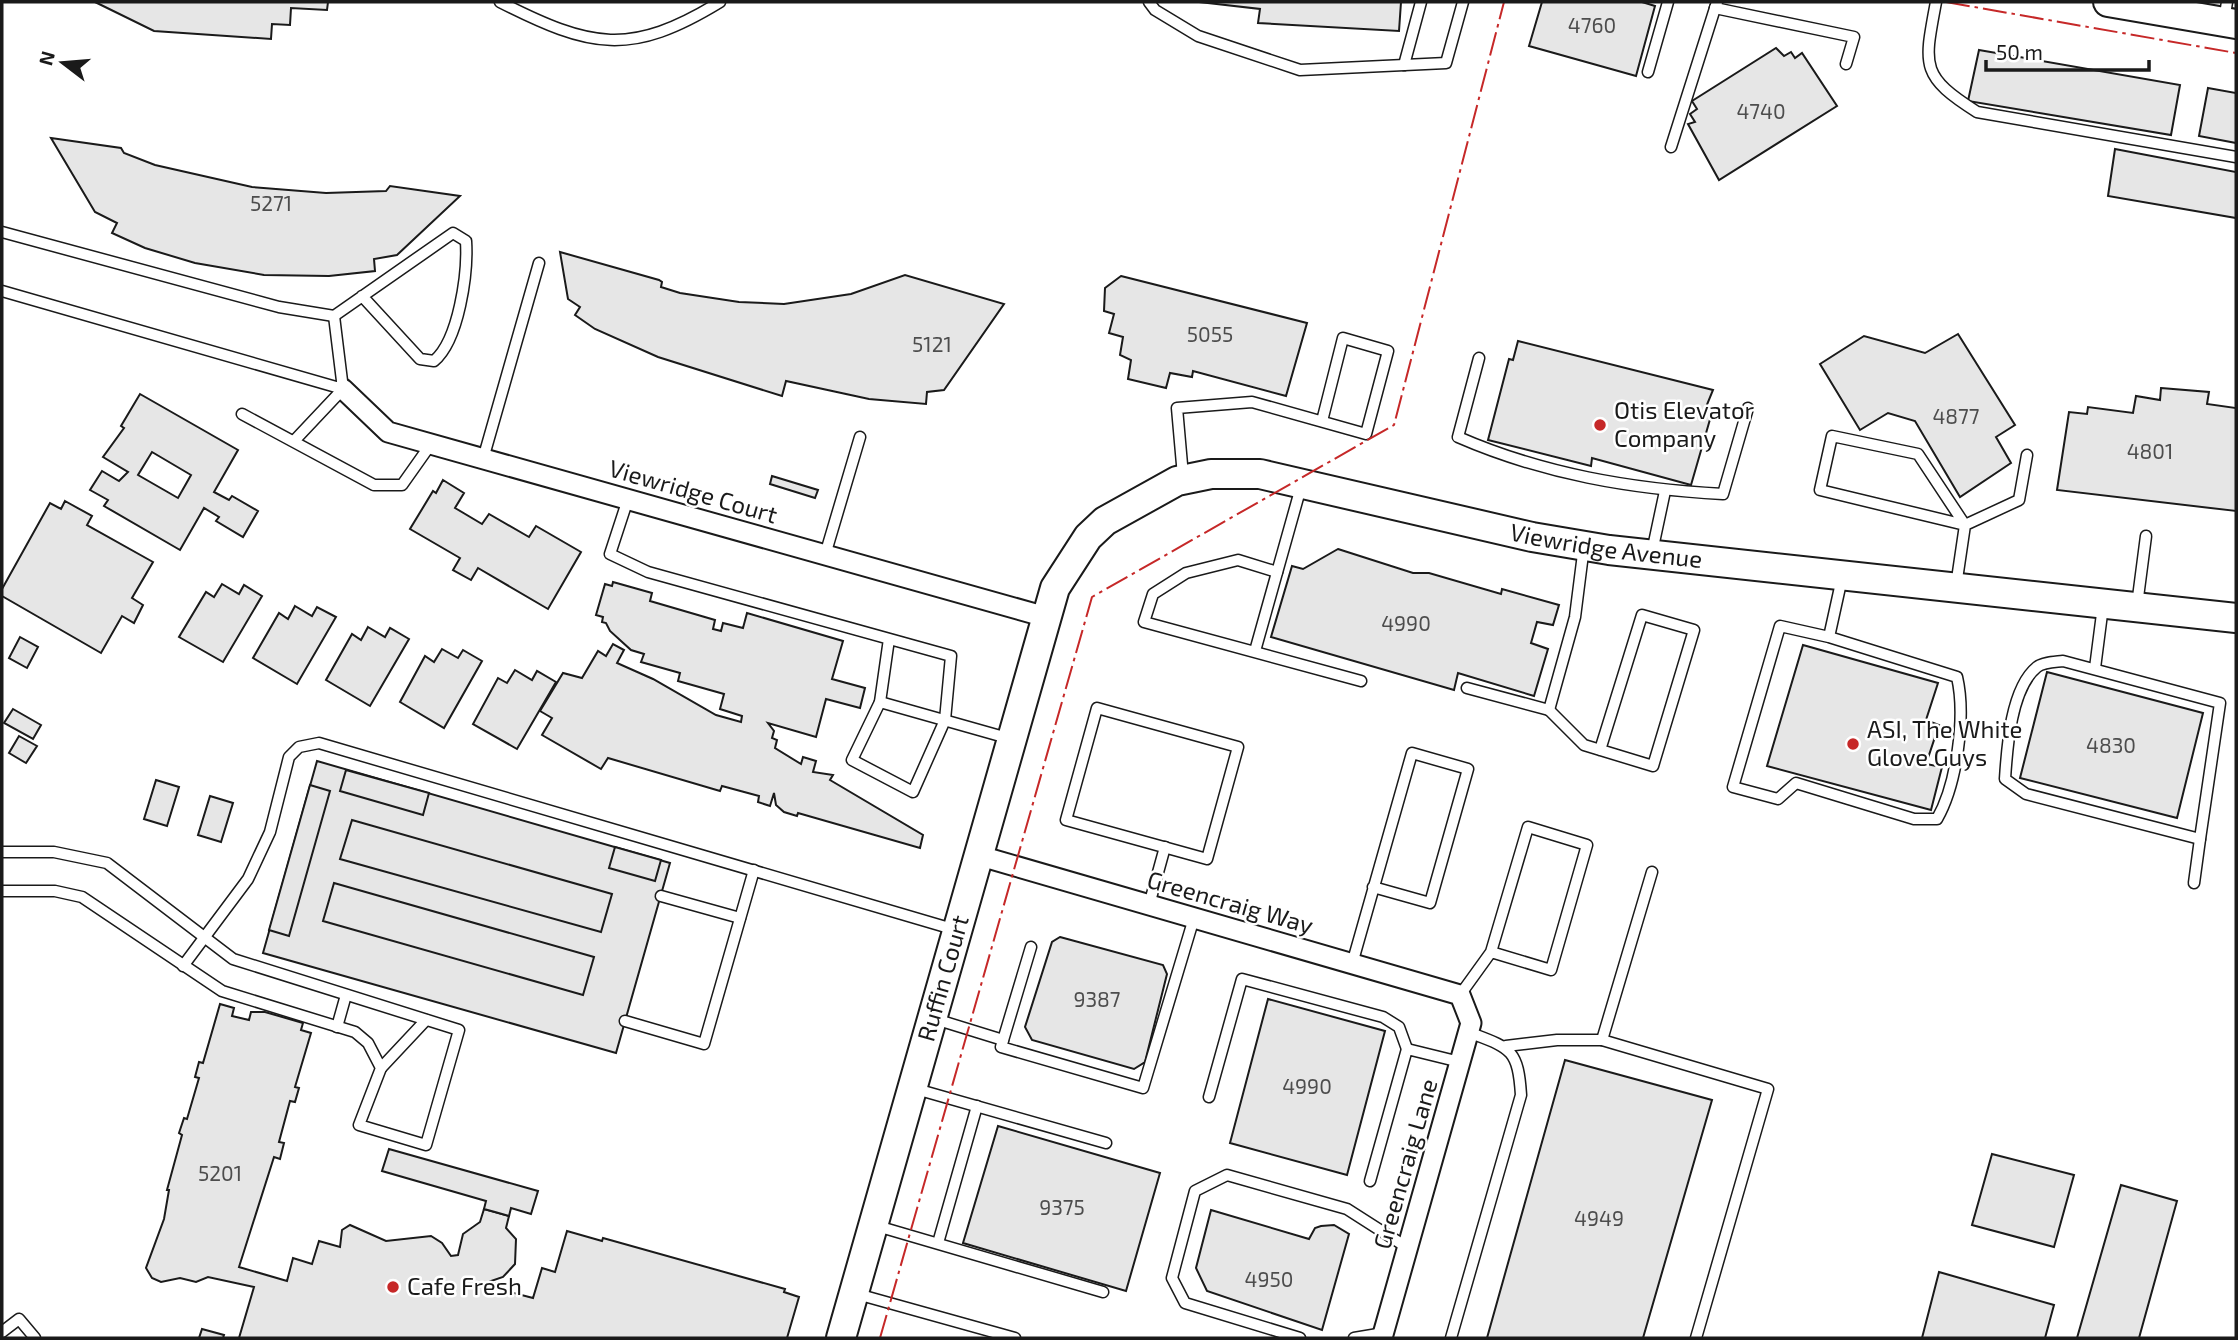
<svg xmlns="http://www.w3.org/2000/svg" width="2238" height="1340" font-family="'Exo 2',sans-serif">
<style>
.building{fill:#e6e6e6;stroke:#1a1a1a;stroke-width:2;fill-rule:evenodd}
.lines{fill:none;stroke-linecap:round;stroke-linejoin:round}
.lane-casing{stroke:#1a1a1a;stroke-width:13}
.street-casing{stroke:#1a1a1a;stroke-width:23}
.secondary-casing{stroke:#1a1a1a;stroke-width:32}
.lane{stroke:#fff;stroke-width:10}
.street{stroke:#fff;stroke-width:19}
.secondary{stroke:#fff;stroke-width:28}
.power{stroke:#c62828;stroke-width:2;stroke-dasharray:24 5 3.5 5;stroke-linecap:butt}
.poi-dot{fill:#c62828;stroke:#fff;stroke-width:2.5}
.labels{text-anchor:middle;stroke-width:5;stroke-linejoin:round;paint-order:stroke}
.number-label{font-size:21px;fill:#4d4d4d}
.poi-label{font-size:24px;fill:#1a1a1a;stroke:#fff;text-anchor:start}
.street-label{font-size:24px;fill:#1a1a1a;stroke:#fff}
</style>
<rect width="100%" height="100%" fill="#fff"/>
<!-- building -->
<g class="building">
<path d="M95 2H328L327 10 291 8 290 25 272 24 271 39 154 31Z"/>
<path d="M1199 2H1401L1399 31 1258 23 1260 9Z"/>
<path d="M1542 2H1642L1655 6 1636 76 1529 46Z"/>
<path d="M1776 48 1784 56 1791 52 1795 58 1802 53 1837 106 1719 180 1688 124 1695 122 1690 114 1697 109 1692 101Z"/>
<path d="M1979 50 2180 85 2171 135 1968 101Z"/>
<path d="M2208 88 2236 93V143L2199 136Z"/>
<path d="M51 138 121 148 124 153 155 165 252 187 326 193 386 191 390 186 460 196 397 255 374 259 375 271 329 276 264 275 195 263 145 248 112 233 117 223 95 212Z"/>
<path d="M2115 149 2236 172V218L2108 196Z"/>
<path d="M560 252 659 280 662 282 661 287 680 293 739 302 784 304 851 294 905 275 1004 304 944 390 927 392 926 404 869 399 786 381 782 396 658 357 595 329 575 315 580 307 568 299Z"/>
<path d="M1121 276 1307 323 1286 396 1193 371 1192 377 1170 373 1166 388 1128 379 1131 360 1120 355 1123 337 1109 333 1114 314 1104 311 1105 288Z"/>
<path d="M1958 334 2015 425 1996 437 2011 463 1960 497 1915 421 1888 413 1860 430 1820 364 1864 336 1925 353Z"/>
<path d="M1518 341 1713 390 1706 407 1713 409 1691 485 1592 458 1591 466 1488 440 1509 359 1513 360Z"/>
<path d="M2161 388 2209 392 2207 404 2236 408V511L2057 490 2069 412 2087 414 2088 407 2133 413 2136 396 2160 400Z"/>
<path d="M140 394 238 450 214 492 229 500 232 496 258 511 243 537 216 521 219 517 204 508 180 550 104 506 108 500 90 490 102 471 119 481 128 472 103 457 124 428 121 426ZM152 452 191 475 178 498 138 475Z"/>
<path d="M772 476 818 490 815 498 770 484Z"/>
<path d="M443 480 464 493 455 508 482 524 489 514 529 537 536 526 581 552 548 609 478 568 471 580 453 570 460 558 410 529 433 491 436 493Z"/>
<path d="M65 501 92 516 87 525 153 562 132 598 143 605 134 623 122 616 101 653 2 596V589L50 503 61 509Z"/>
<path d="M1338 549 1413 573H1429L1501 594 1502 589 1559 605 1553 625 1537 622 1531 643 1548 649 1534 696 1458 673 1454 690 1271 637 1292 566 1303 569Z"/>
<path d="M613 582 652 593 650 601 715 620 713 629 721 631 723 623 743 628 747 613 843 641 832 679 865 688 860 708 826 699 816 737 768 723 774 731 772 738 777 740 775 748 801 764 803 757 816 761 813 772 833 775 830 780 923 835 920 848 798 813 797 816 784 812 776 805 774 793 770 806 758 802 759 796 722 786 720 791 608 758 601 769 542 735 552 718 540 711 563 673 582 678 598 651 606 656 613 644 624 650 617 663 653 679 716 715 741 722 742 716 720 709 724 694 678 681 680 673 641 662 644 654 631 650 610 631 606 623 602 622 603 617 596 615 605 584 612 586Z"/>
<path d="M222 584 239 594 244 585 262 596 223 662 179 637 206 592 214 597Z"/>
<path d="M295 606 312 616 317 607 336 617 297 684 253 658 279 613 288 619Z"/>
<path d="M368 627 385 637 390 628 409 639 370 706 326 680 352 634 361 640Z"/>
<path d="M20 637 38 647 27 668 9 658Z"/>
<path d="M1803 645 1938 683 1926 720 1939 725 1926 764 1942 767 1931 810 1767 766Z"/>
<path d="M442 649 458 658 463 650 482 661 444 728 400 702 425 656 434 662Z"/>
<path d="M515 670 532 680 537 671 556 682 517 749 473 724 498 678 507 683Z"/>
<path d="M2047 672 2203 713 2177 818 2020 778Z"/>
<path d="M13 709 41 725 33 739 4 723Z"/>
<path d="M19 736 37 746 26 763 9 753Z"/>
<path d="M317 761 670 863 616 1053 263 953Z"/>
<path d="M346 770 429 793 423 815 340 791Z"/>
<path d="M156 780 179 787 167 826 144 819Z"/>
<path d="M310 785 330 791 289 936 269 930Z"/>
<path d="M210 796 233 803 221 842 198 835Z"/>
<path d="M352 820 612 894 601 932 340 859Z"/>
<path d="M615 847 661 860 655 881 609 868Z"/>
<path d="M334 883 594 957 583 995 323 921Z"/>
<path d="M1060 937 1163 965 1167 974 1145 1062 1134 1069 1032 1040 1025 1027 1052 942Z"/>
<path d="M1268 999 1385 1031 1347 1175 1230 1143Z"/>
<path d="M220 1004 234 1008 232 1016 249 1020 251 1012H265L303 1023 301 1030 311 1033 295 1087 299 1088 295 1102 290 1101 279 1142 284 1143 280 1159 274 1157 239 1267 287 1281 293 1258 312 1264 319 1241 340 1247 342 1230 350 1225 386 1241 431 1236 442 1243 451 1256 458 1255 463 1234 480 1222 484 1209 509 1216 506 1228 516 1239 515 1264 503 1277 491 1281 499 1286 498 1289 533 1298 542 1268 555 1272 567 1231 602 1241 603 1238 785 1289 784 1292 799 1297 787 1338H239L254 1287 208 1277 196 1282 180 1278 161 1282 152 1278 146 1268 164 1219 169 1190H167L182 1135 179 1133 184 1118 187 1119 199 1078 195 1077 199 1062 203 1063Z"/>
<path d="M1565 1060 1712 1100 1643 1338H1487Z"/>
<path d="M998 1126 1160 1173 1126 1291 963 1243Z"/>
<path d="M389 1149 538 1191 531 1214 511 1208 509 1216 495 1212 484 1209 486 1201 382 1171Z"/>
<path d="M1992 1154 2074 1175 2054 1247 1972 1225Z"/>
<path d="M2121 1185 2177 1201 2139 1338H2077Z"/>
<path d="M1211 1210 1309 1239 1315 1228 1321 1226 1334 1225 1349 1234 1322 1330 1207 1291 1196 1268Z"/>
<path d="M1939 1272 2054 1305 2045 1338H1922Z"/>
<path d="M202 1329 224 1335 223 1338H199Z"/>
</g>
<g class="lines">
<defs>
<g id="lane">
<path d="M500 2C591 48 630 57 720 2"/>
<path d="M1149 2 1155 10 1198 36 1300 70 1446 63 1463 2"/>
<path d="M1936 2C1924 66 1920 76 1977 112L2236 157"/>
<path d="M1715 8 1854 37 1846 64"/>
<path d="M2224 21 2227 2"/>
<path d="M1404 65 1421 2"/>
<path d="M1648 72 1668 2"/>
<path d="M1671 147 1717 2"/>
<path d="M2 232 279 307 334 316 453 233 466 241C468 273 459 340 434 361L420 359 362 296"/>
<path d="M2 291 343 389"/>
<path d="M1479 358 1458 437C1543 474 1631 489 1723 494L1748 408"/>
<path d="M242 414 374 485H402L431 444"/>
<path d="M294 441 343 389 334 316"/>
<path d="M483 459 539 263"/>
<path d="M1183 476 1177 408 1252 402 1366 434 1388 351 1343 338 1322 421"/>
<path d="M628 499 610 554 648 572 951 656 945 720 913 792 852 760 880 702 889 639"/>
<path d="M1652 552 1665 491"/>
<path d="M825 555 860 437"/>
<path d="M1277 572 1238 560 1186 573 1153 594 1144 622 1361 681"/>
<path d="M1956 586 1965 525 1918 454 1832 436 1820 490 1965 525 2019 500 2027 455"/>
<path d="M2137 605 2146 536"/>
<path d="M1829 637 1780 626 1733 787 1778 799 1796 783 1914 819H1937C1957 784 1966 716 1957 677L1829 637 1842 578"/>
<path d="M1255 651 1301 487"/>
<path d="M2063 661 2220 703 2200 839 2026 794 2005 779C2007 747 2011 688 2037 667 2043 662 2055 662 2063 661Z"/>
<path d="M2095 668 2103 606"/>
<path d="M1467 688 1549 710 1575 617 1584 546"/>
<path d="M880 702 1011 739"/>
<path d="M1097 708 1238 747 1207 859 1066 820Z"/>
<path d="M1549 710 1584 745 1653 766 1694 630 1642 615 1600 750"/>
<path d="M2 852H54L107 863 233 959 459 1030 426 1145 359 1125 381 1068 368 1043 355 1032 222 991 82 897 55 891H2"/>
<path d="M2194 883 2200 839"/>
<path d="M661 896 740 918"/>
<path d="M1149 905 1165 847"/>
<path d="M1031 947 1001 1047 1143 1088 1194 918"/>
<path d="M1352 964 1412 753 1468 769 1430 903 1373 887"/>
<path d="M183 966 248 879 270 832 289 757 299 747 319 743 956 930"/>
<path d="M1460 995 1491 952 1528 827 1587 845 1551 970 1491 952"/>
<path d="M935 1019 1003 1040"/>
<path d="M625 1021 704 1044 754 870"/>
<path d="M337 1027 346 995"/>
<path d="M1602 1040 1652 872"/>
<path d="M1506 1046 1557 1040H1602L1768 1089 1696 1338"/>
<path d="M381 1068 426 1020"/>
<path d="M916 1089 1106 1143"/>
<path d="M1209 1097 1242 979 1383 1017 1399 1027 1407 1049"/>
<path d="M1370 1181 1407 1049 1460 1062"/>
<path d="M877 1226 1103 1292"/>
<path d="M938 1243 977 1106"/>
<path d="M857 1294 1015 1338"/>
<path d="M2 1332 19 1319 35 1338"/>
<path d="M1300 1338 1185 1303 1172 1278 1195 1191 1227 1175 1347 1209 1408 1248"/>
<path d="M1354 1338 1384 1333"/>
<path d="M1451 1338 1521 1095C1518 1048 1510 1048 1468 1032"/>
</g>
<g id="street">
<path d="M343 389 388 432 1046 617"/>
<path d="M977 855 1460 995 1471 1023 1382 1338"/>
</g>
<g id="secondary">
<path d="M2108 2 2236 24"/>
<path id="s1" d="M841 1338 1055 588 1088 537 1105 521 1177 481 1211 474H1260L1532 537 1609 550 2236 618"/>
</g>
</defs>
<!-- lane casing -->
<use href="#lane" class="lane-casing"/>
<!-- street casing -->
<use href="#street" class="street-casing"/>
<!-- secondary casing -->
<use href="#secondary" class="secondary-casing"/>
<!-- lane -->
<use href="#lane" class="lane"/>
<!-- street -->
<use href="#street" class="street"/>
<!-- secondary -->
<use href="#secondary" class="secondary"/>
<!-- power -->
<g class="power">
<path d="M1946 2 2236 53"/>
<path d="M880 1338 1092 597 1394 425 1504 2"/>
</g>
</g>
<!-- markers -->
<g class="poi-dot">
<circle cx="1600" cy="425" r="7"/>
<circle cx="1853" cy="744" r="7"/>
<circle cx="393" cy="1287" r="7"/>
</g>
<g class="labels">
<!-- number labels -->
<g class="number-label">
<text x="1592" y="33">4760</text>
<text x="1761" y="119">4740</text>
<text x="271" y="211">5271</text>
<text x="1210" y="342">5055</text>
<text x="932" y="352">5121</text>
<text x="1956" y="424">4877</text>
<text x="2150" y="459">4801</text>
<text x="1406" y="631">4990</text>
<text x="2111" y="753">4830</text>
<text x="1097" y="1007">9387</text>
<text x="1307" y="1094">4990</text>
<text x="220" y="1181">5201</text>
<text x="1062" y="1215">9375</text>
<text x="1599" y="1226">4949</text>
<text x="1269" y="1287">4950</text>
</g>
<!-- poi labels -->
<g class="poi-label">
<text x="1614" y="419">Otis Elevator<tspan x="1614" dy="28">Company</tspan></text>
<text x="1867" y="738">ASI, The White<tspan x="1867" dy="28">Glove Guys</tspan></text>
<text x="407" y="1295">Cafe Fresh</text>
</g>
<!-- street labels -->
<g class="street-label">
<text transform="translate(693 492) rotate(16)" y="8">Viewridge Court</text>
<text dy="8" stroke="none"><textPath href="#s1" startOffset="1384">Viewridge Avenue</textPath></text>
<text transform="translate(1230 903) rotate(16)" y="8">Greencraig Way</text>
<text dy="8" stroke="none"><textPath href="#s1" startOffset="374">Ruffin Court</textPath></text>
<text transform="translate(1406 1164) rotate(-74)" y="8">Greencraig Lane</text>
</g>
</g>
<!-- border -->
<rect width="2238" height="1340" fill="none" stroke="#1a1a1a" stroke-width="7"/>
<!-- north arrow -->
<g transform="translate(63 63) rotate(286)" stroke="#ffffff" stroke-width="5" paint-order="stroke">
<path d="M0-5L12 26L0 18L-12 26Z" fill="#1a1a1a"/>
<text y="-10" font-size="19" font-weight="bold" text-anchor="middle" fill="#1a1a1a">N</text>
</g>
<!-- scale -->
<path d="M1986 60v10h163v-10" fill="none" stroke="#1a1a1a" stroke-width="3.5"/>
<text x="1996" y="60" font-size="21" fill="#1a1a1a" stroke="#ffffff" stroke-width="5" paint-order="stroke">50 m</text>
</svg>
